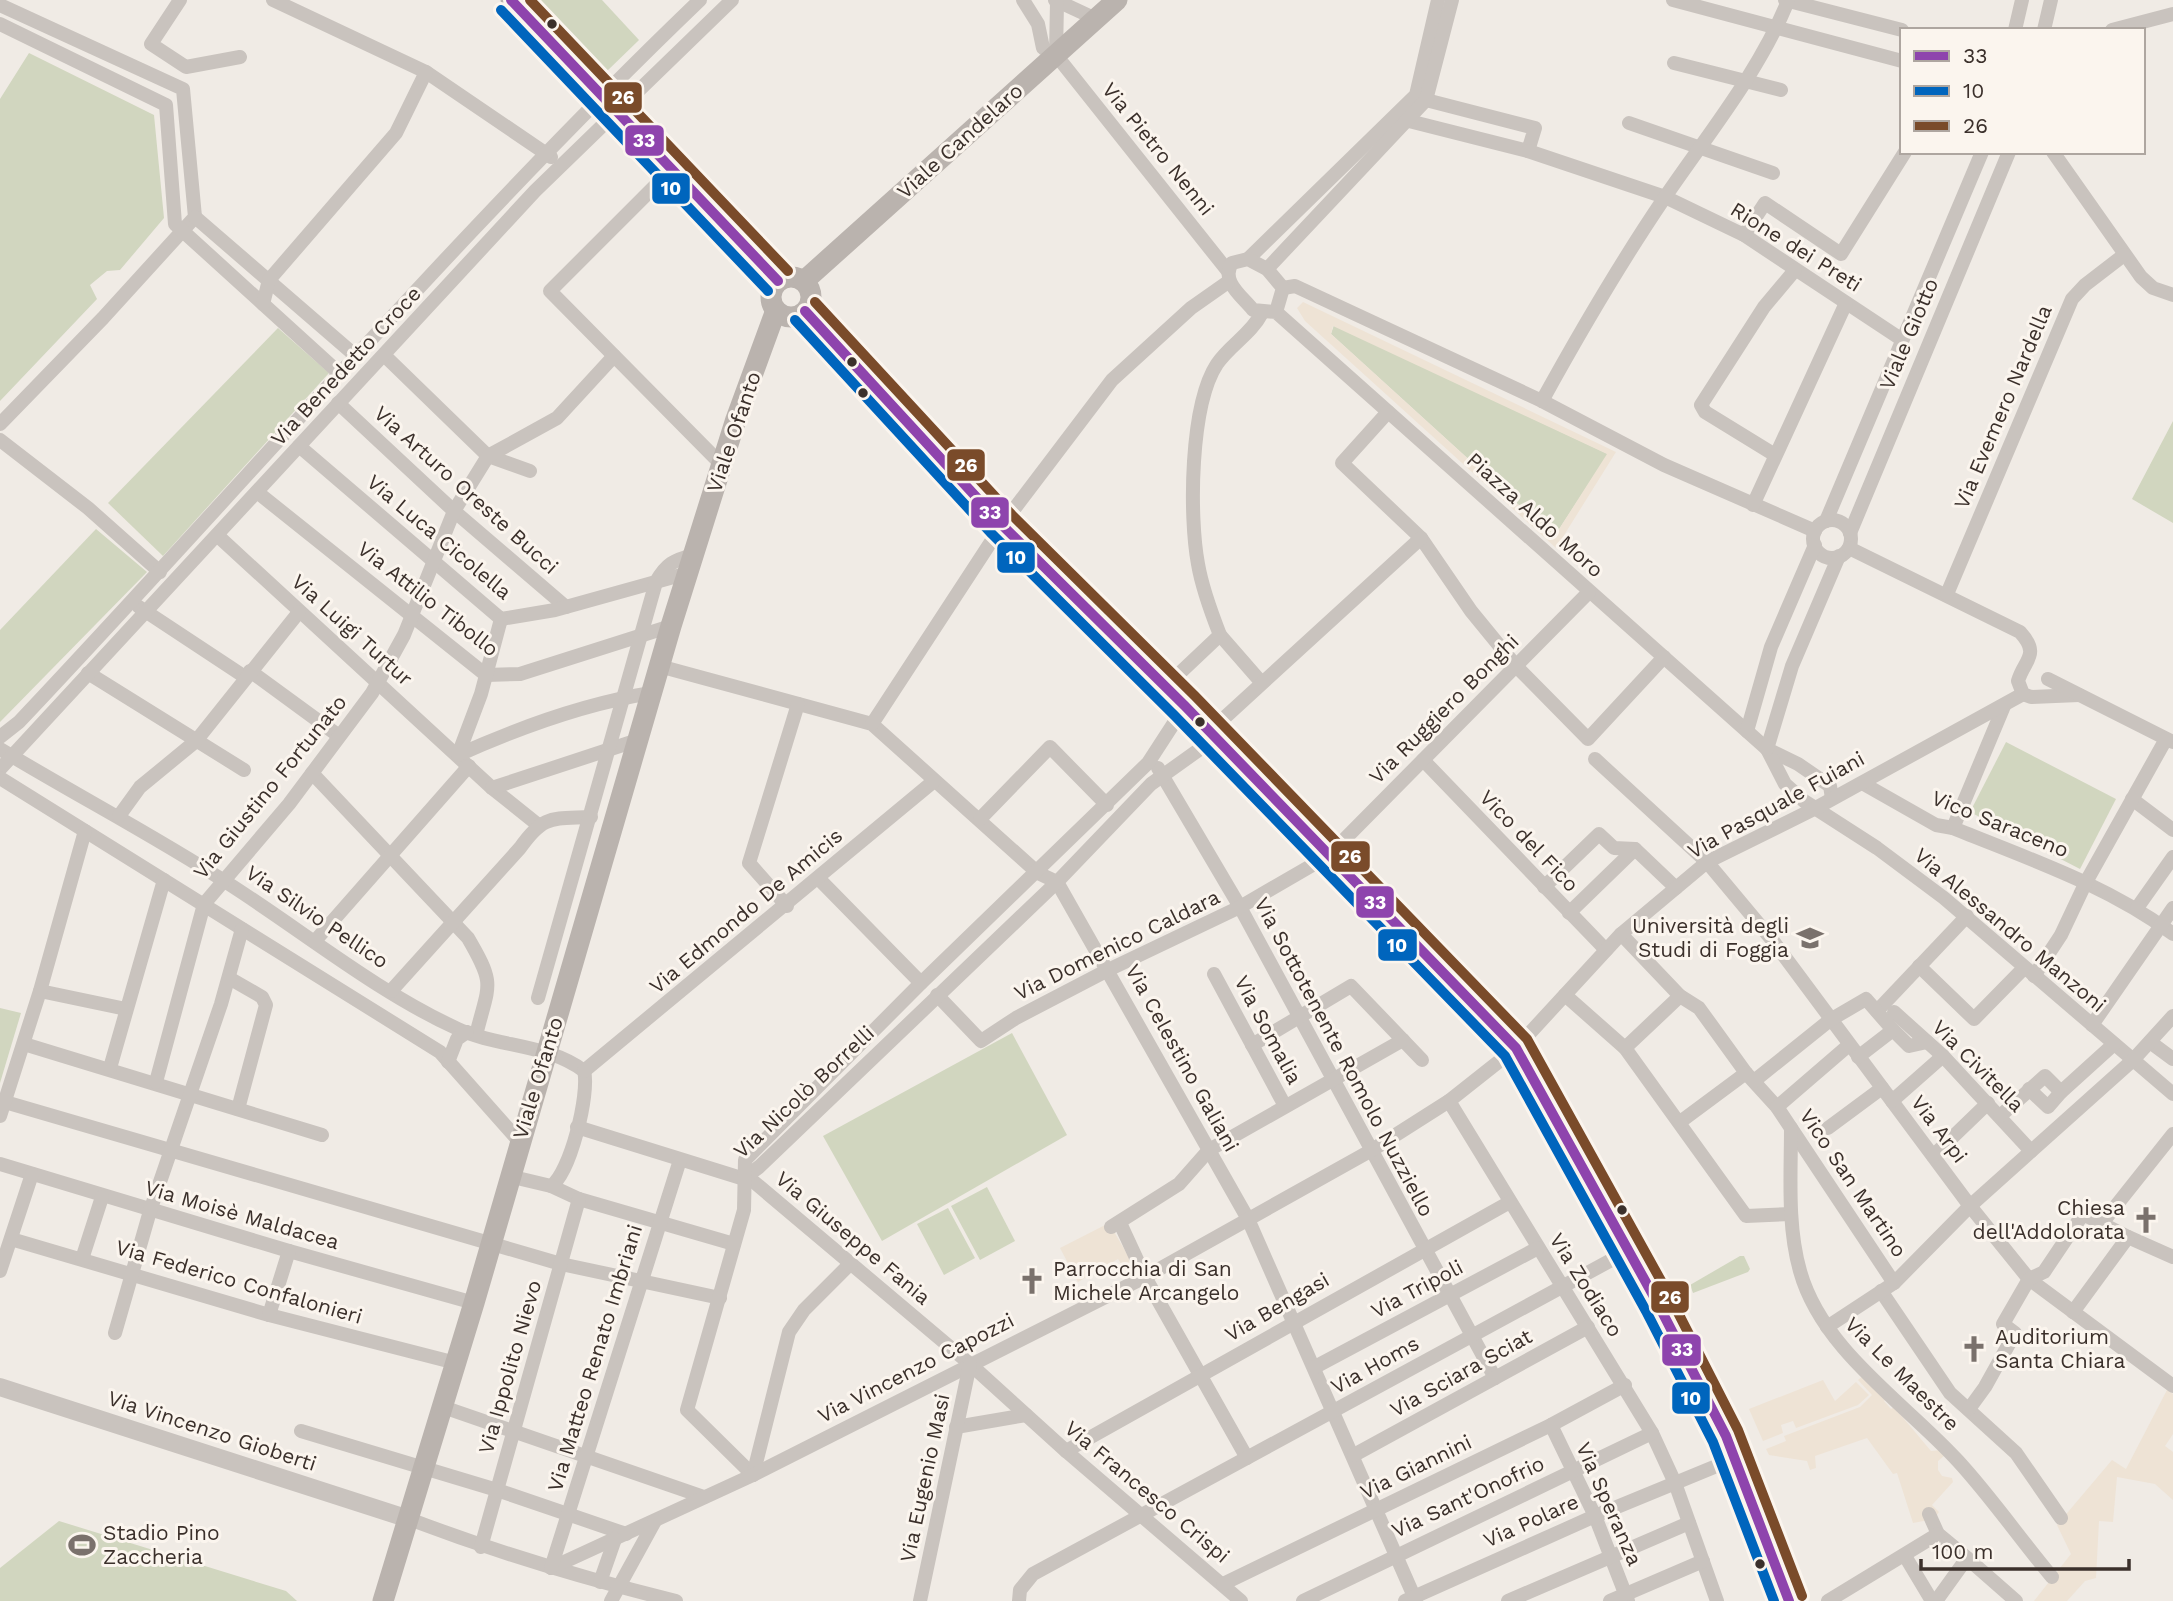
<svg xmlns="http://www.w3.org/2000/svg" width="2173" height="1601" font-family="'Work Sans',sans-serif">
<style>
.green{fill:#d1d6bf}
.plaza{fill:#eee3d5;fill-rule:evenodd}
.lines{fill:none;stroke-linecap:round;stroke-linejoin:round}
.minor{stroke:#c9c3be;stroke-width:14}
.tertiary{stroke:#c9c3be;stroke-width:18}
.secondary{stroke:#bab3ae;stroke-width:21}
.bus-1-casing{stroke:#fbf5ee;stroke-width:16}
.bus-2-casing{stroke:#fbf5ee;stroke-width:16}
.bus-3-casing{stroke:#fbf5ee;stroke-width:16}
.bus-1{stroke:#8e44ad;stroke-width:10}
.bus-2{stroke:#0065bd;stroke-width:10}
.bus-3{stroke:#7a4b2a;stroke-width:10}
.bus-dot{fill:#3b302b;stroke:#fbf5ee;stroke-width:2.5}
.labels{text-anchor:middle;stroke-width:6;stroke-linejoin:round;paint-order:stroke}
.street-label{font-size:21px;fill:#3b302b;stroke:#fbf5ee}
.poi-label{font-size:21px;fill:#3b302b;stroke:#fbf5ee;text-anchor:start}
.line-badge{stroke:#fbf5ee;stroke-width:2.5}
.badge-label{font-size:19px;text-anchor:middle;font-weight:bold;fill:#fff}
</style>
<rect width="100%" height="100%" fill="#f0ebe5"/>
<!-- green -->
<g class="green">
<path d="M534 0H602L639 40 605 73Z"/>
<path d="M29 53 154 115 164 218 120 270 107 271 90 285 97 299 0 401V99Z"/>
<path d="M1334 325 1608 454 1554 537 1331 334Z"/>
<path d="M278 328 329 373 163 556 108 503Z"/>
<path d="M2173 421V523L2132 499Z"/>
<path d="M96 529 147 572 0 722V630Z"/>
<path d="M2006 742 2116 799 2080 869 1970 812Z"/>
<path d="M0 1008 21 1013 0 1083Z"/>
<path d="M1012 1033 1067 1135 882 1241 823 1136Z"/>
<path d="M987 1187 1015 1241 980 1260 951 1206Z"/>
<path d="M948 1208 975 1258 944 1275 917 1224Z"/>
<path d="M1740 1256H1744L1750 1269 1748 1272 1693 1293 1690 1285Z"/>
<path d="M59 1521 286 1591 297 1601H0V1568Z"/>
</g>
<!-- plaza -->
<g class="plaza">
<path d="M1303 302 1616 452 1556 548 1305 321 1297 308ZM1333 326 1607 454 1554 537 1331 334Z"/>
<path d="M1109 1223 1134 1266 1126 1271 1118 1259 1078 1282 1060 1248Z"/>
<path d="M1864 1375 1887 1398 1884 1401 1891 1409 1894 1407 1931 1451 1942 1450 1944 1456 1938 1461V1470L1942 1476 1952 1478 1953 1482 1932 1505 1939 1512 1934 1519 1913 1523 1897 1473 1893 1474 1867 1438 1815 1456 1816 1468 1810 1470 1807 1461 1769 1455 1766 1449 1786 1441 1784 1436 1860 1407 1872 1395 1858 1380Z"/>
<path d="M1823 1380 1835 1401 1856 1382 1869 1395 1858 1405 1796 1428 1793 1421 1781 1425 1783 1433 1763 1441 1749 1409Z"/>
<path d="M2167 1390 2173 1394V1434L2165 1446 2173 1452V1500L2155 1484 2117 1477 2113 1522 2099 1521 2096 1578 2085 1581 2067 1601H2034L2071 1554 2057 1525 2112 1460 2126 1469Z"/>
</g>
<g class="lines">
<!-- minor -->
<g class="minor">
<path d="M180 0 151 44 186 67 240 57"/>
<path d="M273 0 426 72 551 157"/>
<path d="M1023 0 1038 24 1043 48 1056 55 1227 270"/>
<path d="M1055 0 1096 19"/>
<path d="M1673 0 1902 61"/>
<path d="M1785 0 1902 30"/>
<path d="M0 5 183 89 195 217 103 318 0 424"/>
<path d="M0 24 166 105 175 224 339 373"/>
<path d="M2015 30 2022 0"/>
<path d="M2044 30 2051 0"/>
<path d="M2112 30 2173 14"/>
<path d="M1056 55 1057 2"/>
<path d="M1674 63 1781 90"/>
<path d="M1406 117 1409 121 1528 151 1535 128 1426 100"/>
<path d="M1629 123 1773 173"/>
<path d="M1528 151 1665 197 1744 235 1901 339"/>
<path d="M2053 152 2141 277 2153 288 2173 295"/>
<path d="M673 168 550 291 722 465"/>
<path d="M195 217 357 357"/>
<path d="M1744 235 1765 203 1841 254 1905 152"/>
<path d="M1248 259 1416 95 1438 0"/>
<path d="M1267 269 1426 100 1452 0"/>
<path d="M1283 288 1295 286 1542 401 1664 465 1815 531"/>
<path d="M263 304 269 280 396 133 426 72"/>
<path d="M1276 312 1283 288 1267 269 1248 259 1232 263C1220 281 1242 296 1253 310L1276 312 1767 749 1798 764 1830 786 1832 798"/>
<path d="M385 356 488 456 530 471"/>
<path d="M1542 401C1580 332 1619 265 1663 200 1707 135 1758 74 1788 1"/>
<path d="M338 403 454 511 566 607"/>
<path d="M1388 412 1342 463 1421 538 1471 611 1516 666 1588 739 1664 657"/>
<path d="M0 440 88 508 160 572"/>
<path d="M299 446 501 619 555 610 688 573"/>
<path d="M1775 455 1705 412 1701 405 1764 307 1795 270"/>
<path d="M257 492 486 675 520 674 671 626"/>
<path d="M1753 505 1846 303"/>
<circle cx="1832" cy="539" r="19"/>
<path d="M1826 521 1982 152"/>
<path d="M1850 533 2009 152"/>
<path d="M218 536 492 788 537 824"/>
<path d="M1849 548 2020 632C2041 655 2024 660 2018 681L2023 694 2031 697 2079 695"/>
<path d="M1947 594 2072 299 2085 285 2124 255"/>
<path d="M139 607 245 677"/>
<path d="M1220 635 1261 682"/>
<path d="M659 666 872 724 1038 873 1057 882 1248 1219 1416 1601"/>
<path d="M250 671 339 736"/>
<path d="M88 673 244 770"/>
<path d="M2048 679 2173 742"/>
<path d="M1165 687 1220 635C1211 612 1202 588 1198 564 1189 516 1190 405 1217 364 1230 345 1251 334 1262 313"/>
<path d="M872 724 1002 525 1112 380 1191 308 1228 282"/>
<path d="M1747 731 1771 647 1815 545"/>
<path d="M0 737 19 722C246 482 461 229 700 0"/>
<path d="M0 749C76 795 155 836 229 884 304 932 377 992 458 1029 497 1047 549 1044 584 1071 590 1093 570 1174 551 1186L509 1176"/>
<path d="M1767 749 1785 784 1804 801 1877 848 1944 898 2173 1094"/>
<path d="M1767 749 1792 666 1839 556"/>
<path d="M458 755C516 729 588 703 651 693"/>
<path d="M458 755 481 694 501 619"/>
<path d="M1595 759 1707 862 1773 941 1970 1206 2029 1279 2173 1386"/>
<path d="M1423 760 1606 950"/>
<path d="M1158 768 1240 907 1495 1378"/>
<path d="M0 769 535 191 732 0"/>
<path d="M312 773 468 938C496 986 489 983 476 1035"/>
<path d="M0 778 440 1052 519 1141"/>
<path d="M1862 783 1936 825 1953 828C2029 859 2107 885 2173 934"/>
<path d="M492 788 638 740"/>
<path d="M2132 799 2173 830"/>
<path d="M119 816 140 787 196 741 299 612"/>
<path d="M980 819 1050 747 1107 805"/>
<path d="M1953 828 2004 706"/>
<path d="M819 879 921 983"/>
<path d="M1544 887 1599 834 1614 848 1635 849 1676 888"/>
<path d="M787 906 749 863 798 704"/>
<path d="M2137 908 2173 857"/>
<path d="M1569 913 1635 849"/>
<path d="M1621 934 1680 996 1699 1008 1746 1073 1777 1107 1894 1283"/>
<path d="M315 941 469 766"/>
<path d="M1919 966 1974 1019 2024 968"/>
<path d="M1214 974 1285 1106"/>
<path d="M2034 976 2061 935 2086 882 2166 739"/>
<path d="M229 978 262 997 266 1005 238 1109"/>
<path d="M40 991 126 1009"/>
<path d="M391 991 520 848C544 814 552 819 591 817"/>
<path d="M937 995 981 1041 1016 1018 1108 970 1240 907 1328 856 1589 592"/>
<path d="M1565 995 1625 1048 1746 1216 1791 1214"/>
<path d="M538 998 656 582C666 564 674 560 693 555"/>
<path d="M1877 1011 1967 916"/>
<path d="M1894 1012 1943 1056 2031 1151"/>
<path d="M2092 1025 2173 908"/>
<path d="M1893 1030 1909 1046 1927 1042"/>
<path d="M2150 1042 2173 1059"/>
<path d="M24 1044 322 1135"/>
<path d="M1252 1045 1351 986 1422 1060"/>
<path d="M1625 1048 1680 996"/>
<path d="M448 1062 457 1039 467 1032"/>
<path d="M110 1068 164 880"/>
<path d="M584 1071 934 781"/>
<path d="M1754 1081 1830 1020 1866 999 1893 1030 1858 1057"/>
<path d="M156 1082 204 904 289 804 372 693 404 635 454 511 488 456 557 418 614 356"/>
<path d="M2029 1089 2048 1107 2061 1092"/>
<path d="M1449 1101 1652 1433 1675 1483 1717 1601"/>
<path d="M1892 1101 1943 1056"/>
<path d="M5 1102 561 1264 720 1298"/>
<path d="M1777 1107 1849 1045"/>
<path d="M0 1116 40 991 85 831"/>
<path d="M2000 1116 2045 1076 2061 1092 2114 1044"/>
<path d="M1680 1122 1746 1073"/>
<path d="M577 1127 754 1182 970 1364 1066 1451 1241 1601"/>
<path d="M1791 1128C1791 1175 1787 1225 1800 1271 1822 1350 1905 1403 1958 1461 1992 1498 2020 1539 2052 1577"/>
<path d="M1828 1128 1882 1088"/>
<path d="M1933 1156 1988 1103"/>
<path d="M0 1164 289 1251 474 1303"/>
<path d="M744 1178 759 1167 1057 882 1151 784 1214 739 1222 720 1421 538"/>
<path d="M551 1186 579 1199 734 1244"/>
<path d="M2103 1222 2173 1134"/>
<path d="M1120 1223 1145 1277 1247 1458"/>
<path d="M1111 1227 1179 1184 1209 1150 1403 1040"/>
<path d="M2128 1237 2173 1257"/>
<path d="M11 1239 269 1315 456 1363"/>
<path d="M82 1259 102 1197"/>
<path d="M0 1271 32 1174"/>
<path d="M1881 1291 1950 1393 2016 1453 2061 1518"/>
<path d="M269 1315 289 1251"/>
<path d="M1827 1327 1894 1283 1970 1206 2133 1060 2173 1016"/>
<path d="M115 1333 150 1211 221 1004 242 929"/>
<path d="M1315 1367 1538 1248"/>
<path d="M443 1407 704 1497"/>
<path d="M1969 1409 1985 1387 2015 1333 2003 1324 2029 1279 2044 1272 2083 1214 2128 1237 2073 1312"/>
<path d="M1551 1425 1595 1516 1628 1601"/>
<path d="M956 1427 1026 1415"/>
<path d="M301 1431 497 1490 626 1534"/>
<path d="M1066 1451 1510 1202"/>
<path d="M1354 1455 1588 1327"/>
<path d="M753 1475 687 1410 744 1210 745 1160 921 983 1148 763 1185 706"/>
<path d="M753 1475 789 1332 804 1310 851 1263"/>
<path d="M1929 1514 1938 1534 1967 1558 1936 1601"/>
<path d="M409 1519C496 1552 585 1579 676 1601"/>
<path d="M481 1547 579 1199"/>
<path d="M1905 1556 1932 1601"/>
<path d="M1967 1558 2016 1601"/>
<path d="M551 1568 753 1475 1145 1277 1372 1150 1449 1101 1516 1048 1621 934 1707 862 1814 809 2023 694"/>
<path d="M551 1568 680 1160"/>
<path d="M600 1582 615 1539"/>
<path d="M1223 1584 1551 1425 1625 1385"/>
<path d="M611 1601 655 1521"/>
<path d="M920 1601 970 1364"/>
<path d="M1019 1601 1020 1590 1033 1574 1628 1251"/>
<path d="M1303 1601 1652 1433"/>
<path d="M1405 1601 1595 1516 1736 1458"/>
<path d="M1508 1601 1689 1523"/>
<path d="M1610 1601 1703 1561"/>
<path d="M1828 1601 1938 1534"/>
</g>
<!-- tertiary -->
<g class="tertiary">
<path d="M805 311 1002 525 1185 706 1516 1048 1658 1304 1726 1436 1789 1601"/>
<path d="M0 1387 409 1519"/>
</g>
<!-- secondary -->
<g class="secondary">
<path d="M511 0 778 281"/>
<circle cx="791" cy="297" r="20"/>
<path d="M804 281 1117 0"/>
<path d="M383 1601 474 1303 671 626 736 419 776 310"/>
</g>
<defs>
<g id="bus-1">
<path d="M511 0 778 281"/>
<path d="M805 311 1002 525 1185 706 1516 1048 1658 1304 1726 1436 1789 1601"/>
</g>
<g id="bus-2">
<path d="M501 10 768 291"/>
<path d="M795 320 992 534 1175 716 1505 1056 1646 1311 1713 1442 1774 1601"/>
</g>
<g id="bus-3">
<path d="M530 0 788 271"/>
<path d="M815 302 1012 515 1195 696 1527 1039 1670 1297 1738 1430 1802 1596"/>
</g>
</defs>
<!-- bus-1 casing -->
<use href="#bus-1" class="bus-1-casing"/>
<!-- bus-2 casing -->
<use href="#bus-2" class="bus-2-casing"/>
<!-- bus-3 casing -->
<use href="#bus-3" class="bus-3-casing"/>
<!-- bus-1 -->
<use href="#bus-1" class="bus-1"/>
<!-- bus-2 -->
<use href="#bus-2" class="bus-2"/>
<!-- bus-3 -->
<use href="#bus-3" class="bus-3"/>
</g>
<!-- icons -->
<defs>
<symbol id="university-bare" viewBox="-9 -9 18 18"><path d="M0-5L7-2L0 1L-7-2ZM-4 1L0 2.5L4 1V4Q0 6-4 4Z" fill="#7a716c" stroke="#fbf5ee" stroke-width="2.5" paint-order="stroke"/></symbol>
<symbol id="church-bare" viewBox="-9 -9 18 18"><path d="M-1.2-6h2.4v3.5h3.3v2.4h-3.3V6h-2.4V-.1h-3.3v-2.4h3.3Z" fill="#7a716c" stroke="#fbf5ee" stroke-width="2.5" paint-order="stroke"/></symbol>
<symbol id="stadium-bare" viewBox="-9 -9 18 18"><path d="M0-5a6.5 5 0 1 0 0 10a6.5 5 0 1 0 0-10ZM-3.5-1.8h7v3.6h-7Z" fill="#7a716c" stroke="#fbf5ee" stroke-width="2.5" paint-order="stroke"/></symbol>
</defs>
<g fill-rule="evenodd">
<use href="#university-bare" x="1791" y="919" width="38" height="38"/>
<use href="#church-bare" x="2127" y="1201" width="38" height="38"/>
<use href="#church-bare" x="1013" y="1262" width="38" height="38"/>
<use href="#church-bare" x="1955" y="1330" width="38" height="38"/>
<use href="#stadium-bare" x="63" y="1526" width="38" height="38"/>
</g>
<!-- markers -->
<g class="bus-dot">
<circle cx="552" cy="24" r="6"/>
<circle cx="852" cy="362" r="6"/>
<circle cx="863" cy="393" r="6"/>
<circle cx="1200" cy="722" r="6"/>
<circle cx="1622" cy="1210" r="6"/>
<circle cx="1760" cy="1564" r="6"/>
</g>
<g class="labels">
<!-- street labels -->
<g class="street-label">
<text transform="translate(960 141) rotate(-42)" y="7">Viale Candelaro</text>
<text transform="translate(1158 149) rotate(51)" y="7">Via Pietro Nenni</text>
<text transform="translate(1796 247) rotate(32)" y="7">Rione dei Preti</text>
<text transform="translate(1909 334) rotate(-67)" y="7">Viale Giotto</text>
<text transform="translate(346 366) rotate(-47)" y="7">Via Benedetto Croce</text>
<text transform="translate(2003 407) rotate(-67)" y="7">Via Evemero Nardella</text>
<text transform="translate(734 432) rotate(-71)" y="7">Viale Ofanto</text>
<text transform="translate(466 490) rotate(42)" y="7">Via Arturo Oreste Bucci</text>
<text transform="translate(1535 515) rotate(42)" y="7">Piazza Aldo Moro</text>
<text transform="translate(439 537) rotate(40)" y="7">Via Luca Cicolella</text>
<text transform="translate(428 599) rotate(38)" y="7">Via Attilio Tibollo</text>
<text transform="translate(352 630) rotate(42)" y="7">Via Luigi Turtur</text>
<text transform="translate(1444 709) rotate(-45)" y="7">Via Ruggiero Bonghi</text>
<text transform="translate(270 787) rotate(-51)" y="7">Via Giustino Fortunato</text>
<text transform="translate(1776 805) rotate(-29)" y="7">Via Pasquale Fuiani</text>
<text transform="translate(2000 824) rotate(22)" y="7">Vico Saraceno</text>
<text transform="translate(1529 841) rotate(46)" y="7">Vico del Fico</text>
<text transform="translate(746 911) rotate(-40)" y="7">Via Edmondo De Amicis</text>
<text transform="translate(317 917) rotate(34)" y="7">Via Silvio Pellico</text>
<text transform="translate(2010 930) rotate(40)" y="7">Via Alessandro Manzoni</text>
<text transform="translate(1117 945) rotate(-26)" y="7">Via Domenico Caldara</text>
<text transform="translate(1268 1030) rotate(62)" y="7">Via Somalia</text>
<text transform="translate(1344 1057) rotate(62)" y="7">Via Sottotenente Romolo Nuzziello</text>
<text transform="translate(1182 1058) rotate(61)" y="7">Via Celestino Galiani</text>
<text transform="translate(1978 1066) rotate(45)" y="7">Via Civitella</text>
<text transform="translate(538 1078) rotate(-73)" y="7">Viale Ofanto</text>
<text transform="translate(804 1092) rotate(-43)" y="7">Via Nicolò Borrelli</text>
<text transform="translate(1939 1129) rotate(53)" y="7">Via Arpi</text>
<text transform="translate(1853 1183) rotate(56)" y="7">Vico San Martino</text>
<text transform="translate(242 1215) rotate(16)" y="7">Via Moisè Maldacea</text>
<text transform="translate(853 1238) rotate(40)" y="7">Via Giuseppe Fania</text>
<text transform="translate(239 1282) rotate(16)" y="7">Via Federico Confalonieri</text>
<text transform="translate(1586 1285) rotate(58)" y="7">Via Zodiaco</text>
<text transform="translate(1417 1289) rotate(-28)" y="7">Via Tripoli</text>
<text transform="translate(1277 1307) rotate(-30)" y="7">Via Bengasi</text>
<text transform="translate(595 1358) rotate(-73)" y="7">Via Matteo Renato Imbriani</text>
<text transform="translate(1375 1365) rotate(-29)" y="7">Via Homs</text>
<text transform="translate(510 1367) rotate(-74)" y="7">Via Ippolito Nievo</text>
<text transform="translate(916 1368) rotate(-27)" y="7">Via Vincenzo Capozzi</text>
<text transform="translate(1461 1373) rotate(-29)" y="7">Via Sciara Sciat</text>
<text transform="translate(1902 1374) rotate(45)" y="7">Via Le Maestre</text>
<text transform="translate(212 1431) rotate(18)" y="7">Via Vincenzo Gioberti</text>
<text transform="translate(1416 1467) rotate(-26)" y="7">Via Giannini</text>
<text transform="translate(925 1478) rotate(-78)" y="7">Via Eugenio Masi</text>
<text transform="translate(1147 1492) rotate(40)" y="7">Via Francesco Crispi</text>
<text transform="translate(1468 1497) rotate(-25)" y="7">Via Sant'Onofrio</text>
<text transform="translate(1609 1504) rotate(66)" y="7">Via Speranza</text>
<text transform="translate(1531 1521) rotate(-24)" y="7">Via Polare</text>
</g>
<!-- poi labels -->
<g class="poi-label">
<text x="1789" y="933" text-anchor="end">Università degli<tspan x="1789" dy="24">Studi di Foggia</tspan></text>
<text x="2125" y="1215" text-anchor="end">Chiesa<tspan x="2125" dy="24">dell'Addolorata</tspan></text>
<text x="1053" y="1276">Parrocchia di San<tspan x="1053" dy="24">Michele Arcangelo</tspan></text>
<text x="1995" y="1344">Auditorium<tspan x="1995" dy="24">Santa Chiara</tspan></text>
<text x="103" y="1540">Stadio Pino<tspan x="103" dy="24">Zaccheria</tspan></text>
</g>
</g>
<g class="line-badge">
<rect x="603" y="81" width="40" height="33" rx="7" fill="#7a4b2a"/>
<rect x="624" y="124" width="41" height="33" rx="7" fill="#8e44ad"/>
<rect x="651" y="172" width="40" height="33" rx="7" fill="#0065bd"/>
<rect x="946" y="448" width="40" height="34" rx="7" fill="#7a4b2a"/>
<rect x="970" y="496" width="40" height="33" rx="7" fill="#8e44ad"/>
<rect x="996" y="541" width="40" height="33" rx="7" fill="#0065bd"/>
<rect x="1330" y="840" width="41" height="33" rx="7" fill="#7a4b2a"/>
<rect x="1355" y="885" width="40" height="34" rx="7" fill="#8e44ad"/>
<rect x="1377" y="928" width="41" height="34" rx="7" fill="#0065bd"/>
<rect x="1650" y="1280" width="40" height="34" rx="7" fill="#7a4b2a"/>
<rect x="1661" y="1333" width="41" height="34" rx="7" fill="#8e44ad"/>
<rect x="1671" y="1381" width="40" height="34" rx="7" fill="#0065bd"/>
</g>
<g class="badge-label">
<text x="623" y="104">26</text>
<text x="644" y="147">33</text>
<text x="671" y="195">10</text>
<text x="966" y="472">26</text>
<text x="990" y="519">33</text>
<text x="1016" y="564">10</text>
<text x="1350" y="863">26</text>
<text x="1375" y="909">33</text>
<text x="1397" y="952">10</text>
<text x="1670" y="1304">26</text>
<text x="1682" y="1356">33</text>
<text x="1691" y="1405">10</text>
</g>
<!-- legend -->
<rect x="1900" y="28" width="245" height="126" fill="#fbf5ee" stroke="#aea6a0" stroke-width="2"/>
<rect x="1914" y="51" width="35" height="10" fill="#8e44ad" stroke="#aea6a0" stroke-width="2"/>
<text x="1963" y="63" font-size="21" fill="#3b302b">33</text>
<rect x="1914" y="86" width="35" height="10" fill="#0065bd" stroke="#aea6a0" stroke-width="2"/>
<text x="1963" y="98" font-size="21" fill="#3b302b">10</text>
<rect x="1914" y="121" width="35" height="10" fill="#7a4b2a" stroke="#aea6a0" stroke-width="2"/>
<text x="1963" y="133" font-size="21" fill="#3b302b">26</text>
<!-- scale -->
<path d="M1921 1559v10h208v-10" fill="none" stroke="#3b302b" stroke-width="3.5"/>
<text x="1932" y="1559" font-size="21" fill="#3b302b" stroke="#fbf5ee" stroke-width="5" paint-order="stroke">100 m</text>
</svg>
